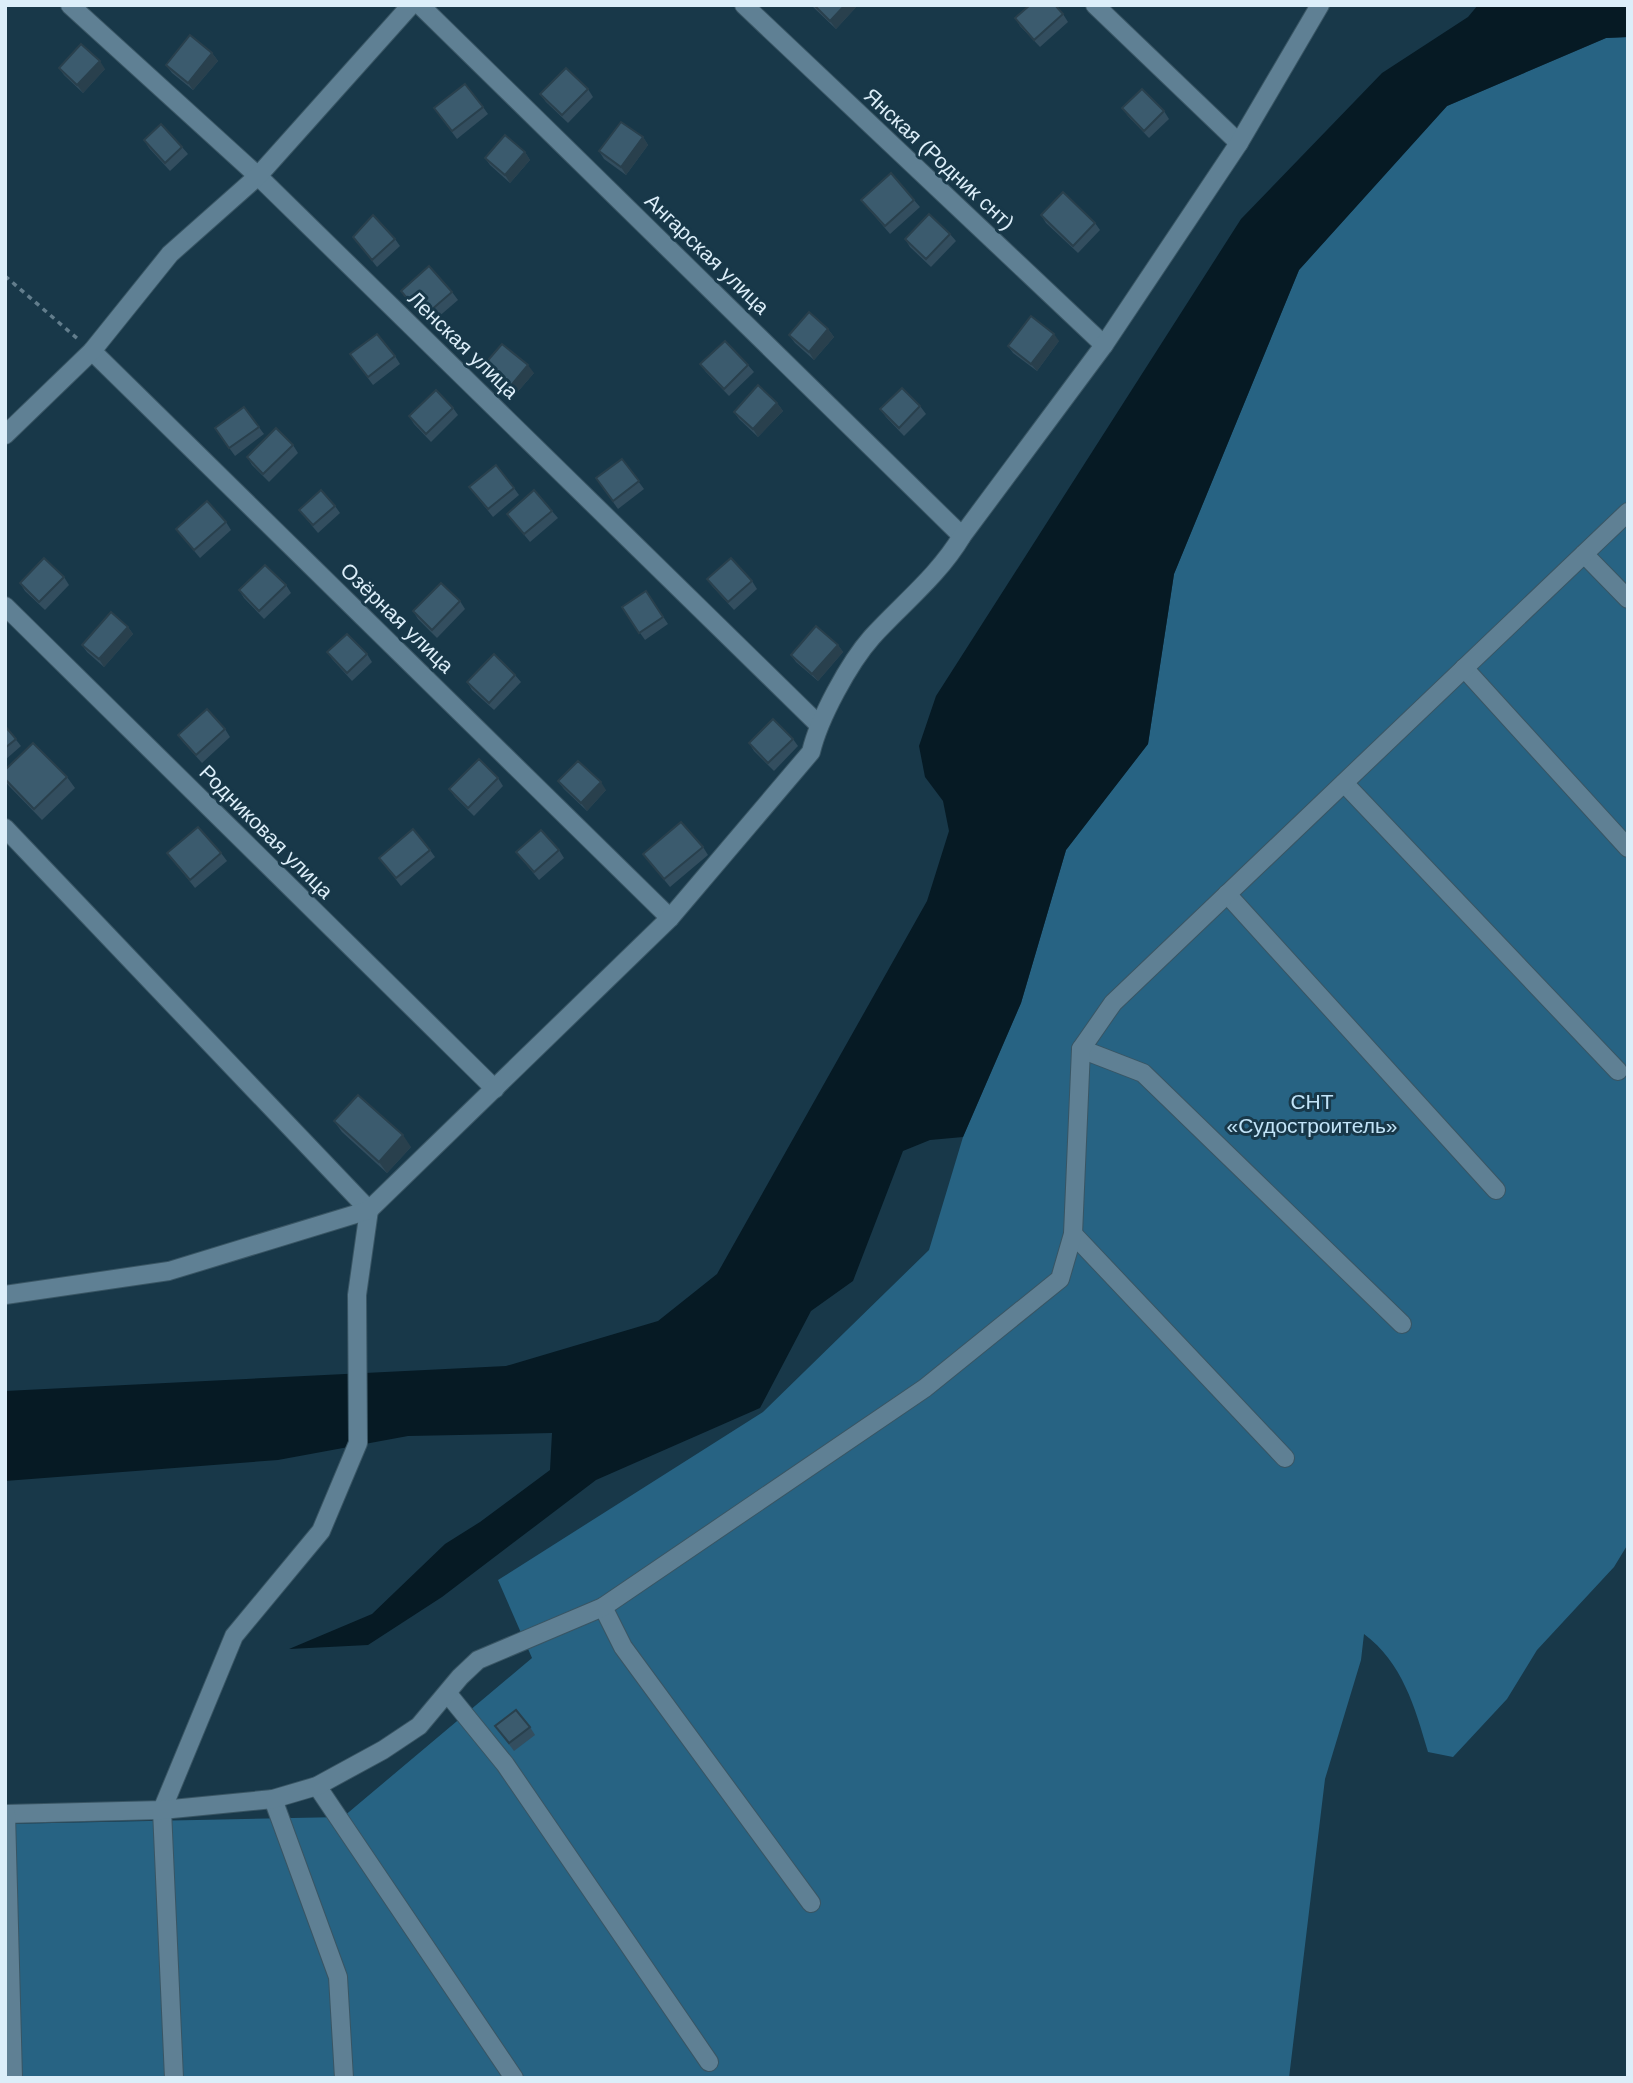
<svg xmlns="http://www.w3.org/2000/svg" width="1633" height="2083" font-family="Helvetica,sans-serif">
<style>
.green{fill:#276383}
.water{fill:#061a24}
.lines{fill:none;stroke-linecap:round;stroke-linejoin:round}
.minor-casing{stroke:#395564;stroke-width:20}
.path{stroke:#627d8c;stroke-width:3.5;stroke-dasharray:5 5;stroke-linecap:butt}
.minor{stroke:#5f8094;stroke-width:18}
.wall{fill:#334e5f}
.shaded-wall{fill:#29404d}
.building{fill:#3b5b6e;stroke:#29404d;stroke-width:2}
.labels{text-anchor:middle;stroke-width:6;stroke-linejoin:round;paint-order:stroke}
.street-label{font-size:21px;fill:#dceef9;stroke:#183849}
.park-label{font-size:21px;fill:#c2e4f8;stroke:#183849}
</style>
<rect width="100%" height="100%" fill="#183849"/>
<!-- green -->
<path class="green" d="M1628 37V1544L1614 1567 1537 1650 1507 1699 1453 1757 1428 1752C1415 1707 1402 1662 1364 1634L1361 1660 1325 1779 1289 2078H5V1824L343 1817 532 1658 498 1580 763 1412 929 1250 963 1137 1021 1003 1066 850 1148 744 1174 574 1299 270 1447 106 1606 38Z"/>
<!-- water -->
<path class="water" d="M1478 5H1628V37L1606 38 1447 106 1299 270 1174 574 1148 744 1066 850 1021 1003 963 1137 930 1140 903 1151 853 1281 811 1311 760 1408 596 1480 442 1597 368 1645 289 1649 372 1614 445 1544 480 1522 550 1470 552 1433 408 1436 278 1460 5 1481V1391L506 1366 658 1321 717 1274 927 901 949 831 943 801 925 777 919 746 936 696 1241 219 1382 73 1468 17Z"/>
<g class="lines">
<defs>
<g id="minor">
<path d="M70 5 258 176 818 724"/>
<path d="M420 5 962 536"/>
<path d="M744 5 1104 345"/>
<path d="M1095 5 1239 143"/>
<path d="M92 351 670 918"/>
<path d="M5 435 92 351 170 254 258 176 411 5"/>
<path d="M1584 554 1628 599"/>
<path d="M5 606 495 1089"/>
<path d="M1464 668 1628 848"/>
<path d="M1344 783 1618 1071"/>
<path d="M5 828 369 1210 357 1295 358 1443 321 1531 234 1636 162 1810 174 2078"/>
<path d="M1227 894 1496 1190"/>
<path d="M1081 1049 1143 1073 1402 1324"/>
<path d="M1073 1234 1285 1458"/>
<path d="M5 1295 169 1271 369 1210 670 918 811 752C819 718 849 663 872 637 903 603 938 576 962 536L1104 345 1239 143 1320 5"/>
<path d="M603 1607 623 1647 811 1903"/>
<path d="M448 1694 505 1764 709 2062"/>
<path d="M317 1786 514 2078"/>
<path d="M273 1799 338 1977 344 2078"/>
<path d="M5 1814 162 1810 273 1799 317 1786 383 1750 419 1726 460 1677 478 1660 603 1607 925 1388 1060 1279 1073 1234 1081 1049 1113 1003 1628 512"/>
<path d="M6 1814 13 2078"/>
</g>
</defs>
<!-- minor casing -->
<use href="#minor" class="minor-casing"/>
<!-- path -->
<path class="path" d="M5 276 79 340"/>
<!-- minor -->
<use href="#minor" class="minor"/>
</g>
<!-- wall -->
<g class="wall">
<path d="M811 5H858L836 29Z"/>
<path d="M1063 14 1068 22 1040 47 1020 26 1015 18Z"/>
<path d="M212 53 218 61 193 90 172 73 166 65Z"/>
<path d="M59 68 105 69 83 93 64 75Z"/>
<path d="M588 89 593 97 568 123 546 102 540 94Z"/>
<path d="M483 107 488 114 457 139 434 108Z"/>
<path d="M1122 108 1164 111 1169 119 1149 138 1128 116Z"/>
<path d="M643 137 648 145 626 175 604 159 599 151Z"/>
<path d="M144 140 182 147 188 154 170 171 149 148Z"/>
<path d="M525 152 530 160 510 183 490 165 485 158Z"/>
<path d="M861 200H914L920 207 890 234 867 207Z"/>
<path d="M1041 215 1095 223 1100 230 1078 253 1046 223Z"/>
<path d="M950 234 956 241 931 267 910 247 905 239Z"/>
<path d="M353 237 395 239 400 246 377 267Z"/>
<path d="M401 291 452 292 458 300 429 325Z"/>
<path d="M828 329 834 337 814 360 795 343 789 335Z"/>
<path d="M1059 341 1037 371 1013 353 1008 346Z"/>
<path d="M350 354 395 356 400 364 373 385Z"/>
<path d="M700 364 748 365 754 372 729 396 706 372Z"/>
<path d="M483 366 534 373 514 396 489 374Z"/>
<path d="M777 403 783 411 758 437 739 419 734 412Z"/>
<path d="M920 406 926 414 904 436 886 417 880 409Z"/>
<path d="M244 407 264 434 235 456 215 428Z"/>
<path d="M453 408 458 415 431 442 414 424 409 416Z"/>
<path d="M293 445 298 453 269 482 252 465 247 457Z"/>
<path d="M622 459 644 489 618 509 596 478Z"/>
<path d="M469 487 514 488 519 495 493 517Z"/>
<path d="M335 506 340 513 318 533 299 510Z"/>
<path d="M552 511 558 518 530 542 507 514Z"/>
<path d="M226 522 231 530 200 558 176 529Z"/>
<path d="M64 577 69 585 45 610 25 591 20 583Z"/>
<path d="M707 579 752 581 757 589 734 610 713 587Z"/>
<path d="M286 585 291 593 264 619 244 598 239 590Z"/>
<path d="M646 591 668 624 645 640 622 607Z"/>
<path d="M460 601 465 609 437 638 418 619 413 611Z"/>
<path d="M128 627 133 634 104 667 87 652 82 645Z"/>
<path d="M838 645 843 652 818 681 796 662 791 655Z"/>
<path d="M327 652 367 654 372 662 352 681 333 660Z"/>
<path d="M515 675 521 682 494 710 472 690 467 682Z"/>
<path d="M5 726 21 746 5 760Z"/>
<path d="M225 729 230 737 202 763 184 743 178 735Z"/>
<path d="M793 739 798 746 774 771 754 751 749 743Z"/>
<path d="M5 770 67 777 75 788 42 820 9 786 5 781Z"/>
<path d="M498 778 503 786 474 816 455 797 449 789Z"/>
<path d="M558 781 606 790 587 811 564 789Z"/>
<path d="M703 847 708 855 670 887 643 854Z"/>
<path d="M430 850 435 857 401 886 379 858Z"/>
<path d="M559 850 564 858 539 880 516 852Z"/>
<path d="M167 853H221L227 861 195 888Z"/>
<path d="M334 1121 411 1147 387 1173 342 1132Z"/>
<path d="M495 1726 530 1727 535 1735 514 1751Z"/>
</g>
<!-- shaded-wall -->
<g class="shaded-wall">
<path d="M845 5H858L836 29 830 21Z"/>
<path d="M212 53 218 61 193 90 188 83Z"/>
<path d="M100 61 105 69 83 93 77 85Z"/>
<path d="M643 137 648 145 626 175 621 167Z"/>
<path d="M525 152 530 160 510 183 505 175Z"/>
<path d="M828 329 834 337 814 360 809 352Z"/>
<path d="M1054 334 1059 341 1037 371 1031 364Z"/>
<path d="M528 365 534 373 514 396 509 388Z"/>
<path d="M777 403 783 411 758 437 753 429Z"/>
<path d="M128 627 133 634 104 667 99 659Z"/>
<path d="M838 645 843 652 818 681 812 674Z"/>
<path d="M601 782 606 790 587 811 581 803Z"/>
<path d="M403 1135 411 1147 387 1173 379 1162Z"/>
</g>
<!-- building -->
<g class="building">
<path d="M814 5H845L830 21Z"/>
<path d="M1030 5H1055L1063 14 1034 40 1015 18Z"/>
<path d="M190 35 212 53 188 83 166 65Z"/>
<path d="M81 44 100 61 77 85 59 68Z"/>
<path d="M566 68 588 89 562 115 540 94Z"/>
<path d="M465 84 483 107 452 131 434 108Z"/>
<path d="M1142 89 1164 111 1144 131 1122 108Z"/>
<path d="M621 122 643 137 621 167 599 151Z"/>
<path d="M161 124 182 147 165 163 144 140Z"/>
<path d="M505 135 525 152 505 175 485 158Z"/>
<path d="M891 173 914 200 885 226 861 200Z"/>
<path d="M1063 192 1095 223 1073 246 1041 215Z"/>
<path d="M929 214 950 234 926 259 905 239Z"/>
<path d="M373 215 395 239 372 260 353 237Z"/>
<path d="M429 266 452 292 423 317 401 291Z"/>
<path d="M809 312 828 329 809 352 789 335Z"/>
<path d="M1031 316 1054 334 1031 364 1008 346Z"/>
<path d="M377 334 395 356 368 377 350 354Z"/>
<path d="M725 341 748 365 724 389 700 364Z"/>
<path d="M502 344 528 365 509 388 483 366Z"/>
<path d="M758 385 777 403 753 429 734 412Z"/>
<path d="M902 388 920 406 899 428 880 409Z"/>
<path d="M436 390 453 408 426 434 409 416Z"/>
<path d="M244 407 259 427 229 448 215 428Z"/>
<path d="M276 428 293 445 263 474 247 457Z"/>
<path d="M622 459 639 481 613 501 596 478Z"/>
<path d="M496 465 514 488 488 509 469 487Z"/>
<path d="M321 490 335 506 313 525 299 510Z"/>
<path d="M534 490 552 511 524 534 507 514Z"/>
<path d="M207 501 226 522 194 550 176 529Z"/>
<path d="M44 558 64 577 39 602 20 583Z"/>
<path d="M731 558 752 581 728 602 707 579Z"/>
<path d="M265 565 286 585 259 611 239 590Z"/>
<path d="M441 583 460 601 432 630 413 611Z"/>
<path d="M646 591 663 617 639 633 622 607Z"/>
<path d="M111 612 128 627 99 659 82 645Z"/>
<path d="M816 626 838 645 812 674 791 655Z"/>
<path d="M347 634 367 654 347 673 327 652Z"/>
<path d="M494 654 515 675 489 703 467 682Z"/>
<path d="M207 709 225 729 196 755 178 735Z"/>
<path d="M773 719 793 739 768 763 749 743Z"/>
<path d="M5 726 16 739 5 748Z"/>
<path d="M33 743 67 777 34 809 5 779V770Z"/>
<path d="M479 759 498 778 468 808 449 789Z"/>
<path d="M578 761 601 782 581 803 558 781Z"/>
<path d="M681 822 703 847 664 879 643 854Z"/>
<path d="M198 827 221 853 190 880 167 853Z"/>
<path d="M413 829 430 850 396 878 379 858Z"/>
<path d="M541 830 559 850 534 872 516 852Z"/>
<path d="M358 1095 403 1135 379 1162 334 1121Z"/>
<path d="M516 1710 530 1727 509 1743 495 1726Z"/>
</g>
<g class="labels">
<!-- street labels -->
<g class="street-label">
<text transform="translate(939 159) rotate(43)" y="7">Янская (Родник снт)</text>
<text transform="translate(707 254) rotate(44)" y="7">Ангарская улица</text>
<text transform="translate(463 345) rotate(44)" y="7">Ленская улица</text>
<text transform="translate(397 618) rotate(44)" y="7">Озёрная улица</text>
<text transform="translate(266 832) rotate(45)" y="7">Родниковая улица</text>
</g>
<!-- park labels -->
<g class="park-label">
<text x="1312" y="1109">СНТ<tspan x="1312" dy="24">«Судостроитель»</tspan></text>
</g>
</g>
<!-- border -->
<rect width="1633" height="2083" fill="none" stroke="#dceef9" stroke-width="14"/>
</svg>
